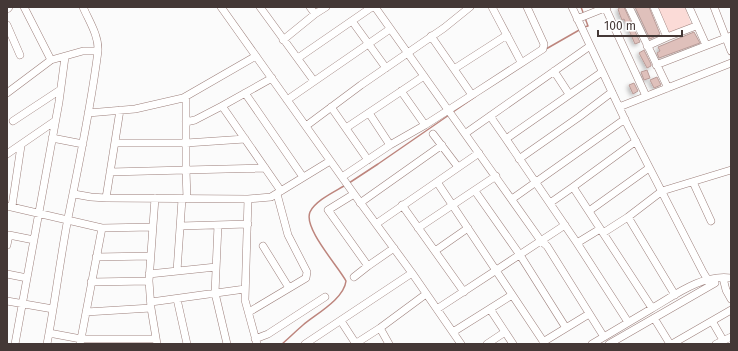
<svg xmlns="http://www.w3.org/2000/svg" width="738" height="351" font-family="'Fira Sans',sans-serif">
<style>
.green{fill:#fbdbd7}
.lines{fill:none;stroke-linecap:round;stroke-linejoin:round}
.stream{stroke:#bd857d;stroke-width:1.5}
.building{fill:#dfc0bb;stroke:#b99b97;filter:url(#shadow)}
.minor-casing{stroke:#9d807c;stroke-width:8}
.major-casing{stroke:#9d807c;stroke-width:10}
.minor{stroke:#fff;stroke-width:7}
.major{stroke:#fff;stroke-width:9}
</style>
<defs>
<filter id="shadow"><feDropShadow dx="-2" dy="2" stdDeviation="2" flood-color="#0004"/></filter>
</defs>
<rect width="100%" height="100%" fill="#fbfbfb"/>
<path class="green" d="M655,7H685L692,26L667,35Z"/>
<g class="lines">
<path class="stream" d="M581,7L584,15
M584,27L588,26L585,18
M546,49L581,29
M453,112L475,97
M349,183L378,164L449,115
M282,344C289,338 296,331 303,325C316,314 344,299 346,281C338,266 303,228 310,212C315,201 334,192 344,186"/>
</g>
<path class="building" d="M621,7H624L640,42L635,44L624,19L622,20L620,15L618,9Z
M635,7H649L660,34L650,39Z
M694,32L700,43L659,58L657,53L660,51L658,47Z
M644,50L651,64V66L647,68L639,53Z
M647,70L650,78L644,80L641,72Z
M657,77L661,85L654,88L650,80Z
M634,83L638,91L633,94L629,85Z"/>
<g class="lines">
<defs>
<path id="minor" d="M24,7L51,60
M221,7L354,194L412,273L461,344
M260,7L314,81
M310,7L315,14L326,7
M375,7L541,241L547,246L604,337
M492,7L521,62
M572,7L627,124L703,272L711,285
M605,7L646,96
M629,7L668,88
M654,7L667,37L696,26
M689,7L706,45
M714,7L731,51
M577,19L607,7
M352,21L386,68
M7,25L20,55
M431,36L472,95L543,49L544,44L527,7
M283,40L315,14
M647,46L667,37
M298,58L372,7
M656,65L731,36
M454,69L507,35
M554,71L569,94
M602,72L506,139L577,243L628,322
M272,78L222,106L281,191
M401,91L425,125
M7,93L51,60L83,51H98
M245,93L303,177
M287,100L390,29
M331,107L368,160
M619,107L731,63
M88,113L135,109L183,98L256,56
M369,113L390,145
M490,116L506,139
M13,121L60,90
M186,122L195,120L222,106
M306,126L361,85L444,28L470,7
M346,128L424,76
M466,133L590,46
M433,134L458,167
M52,138L83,144
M115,143H186V97
M7,154L55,121
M519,159L579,117L612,92
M110,172L186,170V143L245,139
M342,177L390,145L425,125L472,95
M437,182L545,344
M693,182L711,221
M573,187L636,141
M475,191L520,255L566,328
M74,194L91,197L106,198L248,199L271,197L330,161
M354,194L328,210L368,266L394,248
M106,198L120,110
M155,198L149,281L151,308L157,344
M187,199L186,170L265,168
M248,199L245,300L257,344
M512,199L625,119
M360,203L442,145
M550,203L573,187L652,308
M402,205L464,292
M7,206L102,228
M12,206L21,146
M589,211L649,168
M376,224L479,153
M218,225L215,293L227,344
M180,226L248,224
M152,227L102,228L81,339H156
M418,228L496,176
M603,233L628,217
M7,235H9L7,245
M9,235L34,240
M577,243L600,229
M263,246L289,288
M435,251L468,228
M96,257L150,256
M177,271L182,199
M7,274L27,278
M149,274L216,267
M354,277L368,266
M723,278L726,290L731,299
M91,282L149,281
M675,295L628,217L662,191L731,170
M177,299L187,344
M7,301L53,309
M151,302L245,289
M437,309L565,225
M490,309L513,344
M86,312L151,308
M249,312L306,278L307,272L288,235L277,194
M654,318L670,344
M341,321L356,344
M712,321L723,340
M380,328L389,344
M453,332L512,295
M49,333L81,339L80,344
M255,339L268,334L325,297
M543,342L589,314
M15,344L59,102L65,57
M47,344C55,302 60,260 68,218C79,163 91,107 98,51C99,36 89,21 83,7
M305,344L412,273
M355,344L380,328L426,294
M487,344L505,332
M592,344C612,332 631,321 651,309C675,295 702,274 731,278
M609,344L715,283
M672,344L731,310
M716,344L731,337"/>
<path id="major" d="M7,8L8,7"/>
</defs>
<use href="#minor" class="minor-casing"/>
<use href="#major" class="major-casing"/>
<use href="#minor" class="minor"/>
<use href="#major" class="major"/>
</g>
<rect width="738" height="351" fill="none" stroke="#443836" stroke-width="16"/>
<path d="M598 30v6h84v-6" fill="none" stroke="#443836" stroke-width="2"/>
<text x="604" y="30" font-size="12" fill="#443836" stroke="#ffffff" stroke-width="3" paint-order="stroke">100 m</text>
</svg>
